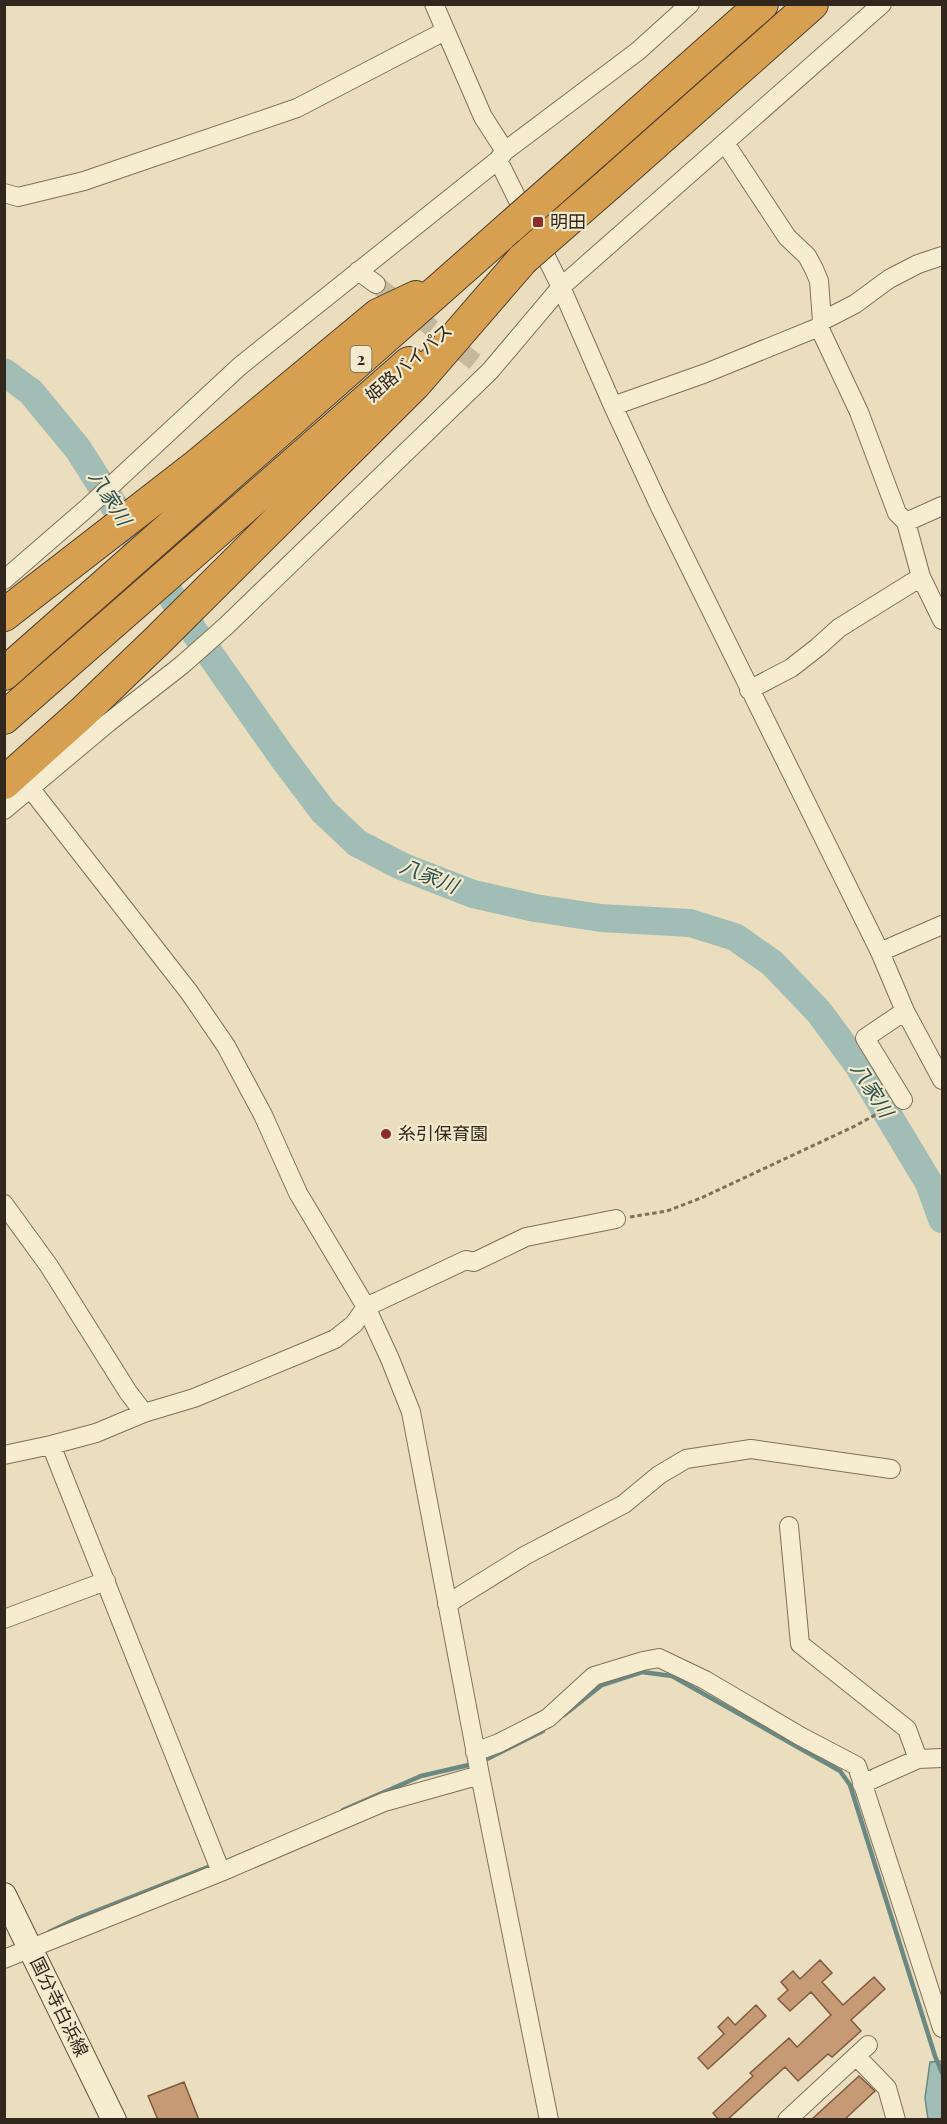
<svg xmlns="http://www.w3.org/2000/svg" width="947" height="2124" font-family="'Playfair Display','Noto Sans JP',serif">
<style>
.water{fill:#a1bdb5;stroke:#6a8982;stroke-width:1.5}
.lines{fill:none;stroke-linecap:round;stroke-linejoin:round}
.stream{stroke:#6a8982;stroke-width:4.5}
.river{stroke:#a1bdb5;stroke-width:28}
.building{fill:#c79a76;stroke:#805a3f;stroke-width:1.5}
.minor-tunnel{stroke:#c6b99e;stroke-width:18;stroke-dasharray:18 9;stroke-linecap:butt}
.minor-casing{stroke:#826f58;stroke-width:20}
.secondary-casing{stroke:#63503b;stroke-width:26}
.motorway-casing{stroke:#4f3e2c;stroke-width:34}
.path{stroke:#826f58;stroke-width:3;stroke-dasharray:4.5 3;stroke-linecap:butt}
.minor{stroke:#f6ecd0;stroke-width:18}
.secondary{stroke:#f6ecd0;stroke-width:24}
.motorway{stroke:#d7a051;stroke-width:32}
.motorway-bridge-casing{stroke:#4f3e2c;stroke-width:34;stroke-linecap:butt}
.motorway-bridge{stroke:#d7a051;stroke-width:32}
.poi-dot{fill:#8d2d2b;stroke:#f3e9cd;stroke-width:2}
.labels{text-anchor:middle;stroke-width:4.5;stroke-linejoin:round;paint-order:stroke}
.shield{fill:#f3e9cd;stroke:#6c6151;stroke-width:1.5}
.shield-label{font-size:16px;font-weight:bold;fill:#32271c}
.poi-label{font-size:18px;fill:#32271c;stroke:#f3e9cd;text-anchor:start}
.street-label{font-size:18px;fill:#32271c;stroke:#f3e9cd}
.water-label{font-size:20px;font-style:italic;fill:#2c5150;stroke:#f3e9cd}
</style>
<rect width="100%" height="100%" fill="#ebdebe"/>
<path class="water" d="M942,2061V2119H928L925,2098L930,2062Z"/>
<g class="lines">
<path class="stream" d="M564,1715L602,1685L642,1672L672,1676L840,1771L850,1785L935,2056L942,2073
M481,1762L543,1731
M343,1810L421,1776L473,1764
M49,1932L78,1918L213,1865"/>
<path class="river" d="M4,372L31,392L78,449L193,630L283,758L323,811L357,843L401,866L473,894L535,908L601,918L690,923L735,937L772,963L819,1012L858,1065L929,1183L942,1219"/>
</g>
<path class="building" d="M820,1960L832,1973L822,1982L843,2005L874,1977L885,1989L851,2020L861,2031L832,2057L828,2054L798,2081L785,2067L727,2120H719L713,2113L753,2076L750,2073L789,2038L797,2047L831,2015L811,1992L790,2011L778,1999L788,1990L781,1982L793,1971L800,1979Z
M756,2005L766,2016L708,2069L698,2058L724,2034L718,2027L728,2017L735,2025Z
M859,2076L875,2091L844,2120H811Z
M184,2082L199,2120H158L148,2096Z"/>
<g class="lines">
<path class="minor-tunnel" d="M376,284L475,362"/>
<defs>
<path id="minor" d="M434,4L483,117L505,151
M725,143L787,237L807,256L814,269L819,281L822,321L819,327L859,412L897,513L906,522L921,577L942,620
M498,160L561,287L613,406L660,507L880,952L905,1011L942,1080
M4,193L18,197L84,181L297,108L445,31
M358,271L376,284
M822,321L855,304L889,279L918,264L942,256
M613,406L706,373L819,327
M906,522L942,506
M4,580L87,508L240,366L498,160L505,151L638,51L690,4
M749,690L791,668L818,647L839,628L921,577
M30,788L189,992L226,1046L263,1115L298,1193L366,1307L390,1359L411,1412L480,1775L549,2120
M4,810L109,722L182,665L226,626L490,371L561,287L882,4
M880,952L942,925
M903,1100L865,1038L905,1011
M4,1204L49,1266L128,1392L144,1413
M51,1445L221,1872
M4,1455L51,1445L96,1433L144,1413L194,1398L307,1351L335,1339L354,1324L366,1307L466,1260L474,1262L526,1237L616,1219
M789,1526L800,1644L907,1729L918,1759
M447,1604L526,1555L624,1504L659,1475L686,1459L751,1449L891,1469
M4,1619L106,1581
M475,1752L499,1743L548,1718L594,1676L643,1661L659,1658L705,1680L800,1736L857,1766L942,2028
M862,1784L918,1759L942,1758
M4,1959L221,1872L384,1802L480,1775
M856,2056L887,2088L896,2120
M787,2120L868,2045"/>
<path id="secondary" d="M4,1895L114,2120"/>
<path id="motorway" d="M595,152L762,4
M609,184L812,4
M4,615L195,467L378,315L416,297
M4,674L510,227
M4,718L409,363
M4,783L82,713L158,640L415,384L523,259"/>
</defs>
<use href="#minor" class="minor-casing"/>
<use href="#secondary" class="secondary-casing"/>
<use href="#motorway" class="motorway-casing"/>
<path class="path" d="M630,1217L667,1211L701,1198L855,1126L888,1108"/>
<use href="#minor" class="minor"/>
<use href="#secondary" class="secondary"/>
<use href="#motorway" class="motorway"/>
<defs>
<path id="motorway-bridge" d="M510,227L595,152
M523,259L609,184"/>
</defs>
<use href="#motorway-bridge" class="motorway-bridge-casing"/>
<use href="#motorway-bridge" class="motorway-bridge"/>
</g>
<g class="poi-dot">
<rect x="532" y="216" width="12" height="12" rx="3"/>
<circle cx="386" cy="1134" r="6"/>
</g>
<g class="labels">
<rect class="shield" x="350.5" y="346" width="21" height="26" rx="4.5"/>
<g class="shield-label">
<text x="361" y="365">2</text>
</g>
<g class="poi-label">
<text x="550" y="228">明田</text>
<text x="398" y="1140">糸引保育園</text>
</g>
<g class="street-label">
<text transform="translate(409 363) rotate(-41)" y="6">姫路バイパス</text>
<text transform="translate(59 2007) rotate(64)" y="6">国分寺白浜線</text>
</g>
<g class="water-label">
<text transform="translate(110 498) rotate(58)" y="7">八家川</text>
<text transform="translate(429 876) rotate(22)" y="7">八家川</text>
<text transform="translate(872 1090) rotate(58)" y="7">八家川</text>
</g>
</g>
<rect width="947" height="2124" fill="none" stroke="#32271c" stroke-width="12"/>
</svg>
